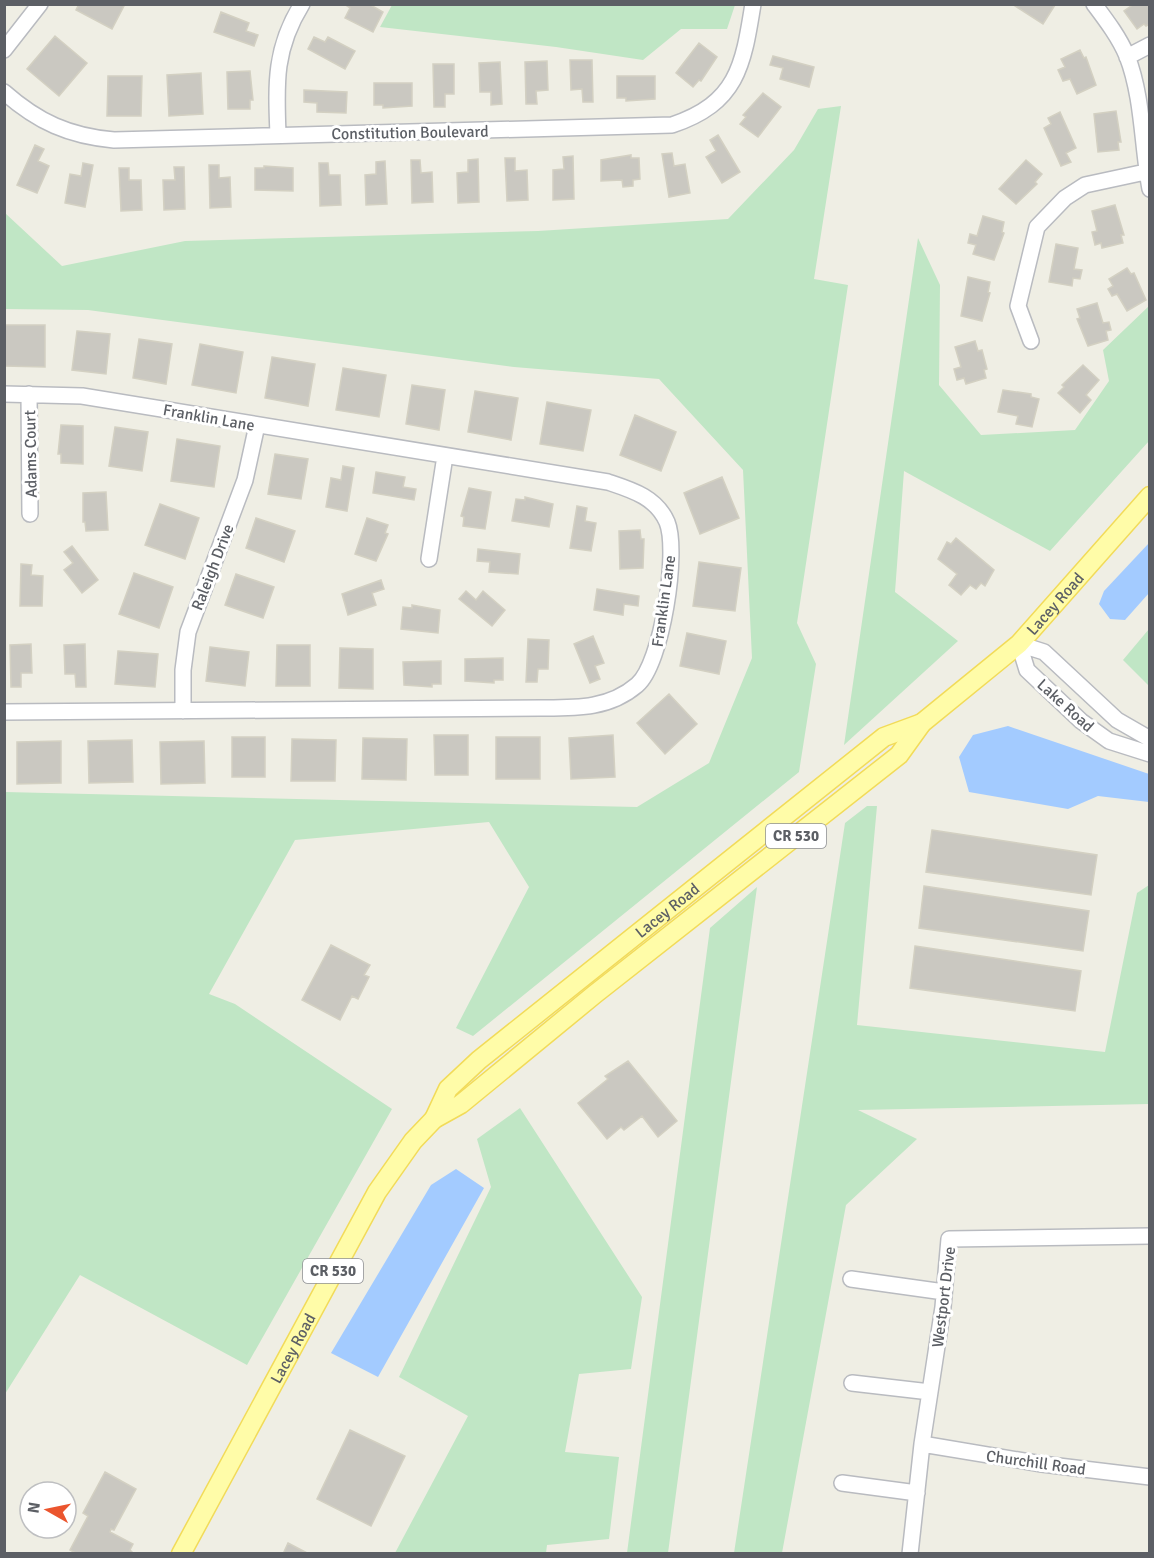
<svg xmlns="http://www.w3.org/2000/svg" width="1154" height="1558" font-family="Signika,sans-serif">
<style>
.green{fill:#c0e6c5}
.water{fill:#a3cbff}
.building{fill:#cac8c1;stroke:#d3d0c2;stroke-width:1.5}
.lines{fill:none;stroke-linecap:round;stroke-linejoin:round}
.minor-casing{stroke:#b9bbc0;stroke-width:18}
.major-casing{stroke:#f2db59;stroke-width:21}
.minor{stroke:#fff;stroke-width:15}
.major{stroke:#fffca8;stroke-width:18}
.labels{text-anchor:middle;stroke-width:6;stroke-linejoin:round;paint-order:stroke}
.shield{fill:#fff;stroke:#8d8f93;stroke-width:1.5}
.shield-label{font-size:15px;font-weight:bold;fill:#5c5f65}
.street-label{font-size:16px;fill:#5c5f65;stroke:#fff}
</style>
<rect width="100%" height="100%" fill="#efeee4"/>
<path class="green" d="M392,5V4L735,5L727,29H681L643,60L556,47L380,27Z
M841,106L814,279L848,285L797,623L816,664L799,772L473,1036L456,1028L529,887L489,822L295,840L209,994L235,1004L392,1109L247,1365L80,1275L5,1394V792L637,807L709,763L752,658L743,470L659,379L514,367L88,310L5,309V213L62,266L185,241L538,231L728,219L794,150L818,109Z
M918,238L940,285L939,385L981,435L1075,430L1109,381L1103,350L1149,306V441L1050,551L904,471L895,592L958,641L844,745Z
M1149,629V686L1123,660Z
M867,806H877L857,1025L1105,1052L1137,893L1149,885V1104L858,1110L917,1139L846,1205L782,1553H734L845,823Z
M757,887L668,1553H627L710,928Z
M520,1108L642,1297L631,1369L579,1374L565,1452L619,1457L609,1539L547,1545L546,1553H395L468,1416L399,1377L491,1187L477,1139Z"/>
<path class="water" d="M1149,543V593L1125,620L1110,619L1099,604L1104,591Z
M1008,726L1149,774V802L1098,796L1068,809L969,792L959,757L973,735Z
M456,1169L484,1188L378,1377L331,1353L431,1185Z"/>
<path class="building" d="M79,4H125L112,29L76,10Z
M344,4H369L383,12L373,32L345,18L350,8Z
M1012,4H1055V5L1043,24Z
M1134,4H1150V24L1146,26L1144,24L1137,29L1124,11Z
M221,12L249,23L246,31L258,35L254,46L214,32Z
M55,36L87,63L59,96L27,69Z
M314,37L325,42L328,37L355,51L345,69L308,49Z
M699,43L717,57L701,81L699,80L693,87L676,73Z
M1080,50L1084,58L1086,57L1096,85L1077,94L1070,79L1063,81L1058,70L1065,67L1061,59Z
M773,56L814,67L809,87L780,79L783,68L770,65Z
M570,60H592L593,102H583L582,89L571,90Z
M547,61L548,90L536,91L537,104H526L525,62Z
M500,62L502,104L491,105V92H480L479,63Z
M433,64H454V94H445V107H434Z
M250,71L253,100H250V109H228L227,72Z
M201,73L203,114L169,116L167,75Z
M108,76H142L141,116H107Z
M617,76H655V99L626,101V98H617Z
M374,83H412V106L383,108V105H374Z
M304,90L347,92L346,113L317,112V103L304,102Z
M763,93L781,107L758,137L740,124L746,117L743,115Z
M1116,111L1121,142H1118L1119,150L1098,152L1094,114Z
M1060,112L1076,148L1066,153L1071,162L1061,166L1044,128L1051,124L1048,118Z
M718,135L740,172L722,183L706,157L716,151L710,140Z
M35,145L44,149L38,161L49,166L37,193L17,185Z
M672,153L674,166L685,164L690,193L669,197L662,154Z
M631,155V158H639L640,179L633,180V186L623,187L622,180L601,181V160Z
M573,156L574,199L553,200V170L564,169L563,157Z
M505,158H515V171L527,170L528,200L507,201Z
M478,159L479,202L458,203L457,173L468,172V160Z
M411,160H420L421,173L432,172L433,202L412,203Z
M1026,160L1042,174L1035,182L1037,184L1016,204L999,189Z
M385,161L387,204L366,205L365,175L376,174V162Z
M83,163L93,165L85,207L65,203L70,174L81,176Z
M319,163H328L329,175H340L341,205L320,206Z
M209,165H219V178L230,177L231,207L210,208Z
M264,166L293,168V191L255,190V168H264Z
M174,167H184L185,209L164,210L163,180H175Z
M119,168H129V180H141L142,210L121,211Z
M1115,205L1124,235H1121L1123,243L1102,248L1101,243L1095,245L1092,232L1097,231L1092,211Z
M983,216L1004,222L1002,232L1004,233L994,260L973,254L976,245L968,243L970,234L977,236Z
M1056,244L1078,248L1074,269L1082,270L1080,279L1073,278L1072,286L1049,282Z
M1127,268L1131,274L1134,273L1146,300L1127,311L1117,294L1112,296L1108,289L1113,286L1109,279Z
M968,277L990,282L988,292L990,293L982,321L961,316Z
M1097,303L1103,323L1109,322L1111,330L1106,331L1108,340L1088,346L1077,319L1080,318L1077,309Z
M4,325H45V367L4,366Z
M77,331L110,334L106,374L72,370Z
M139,339L172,344L166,384L133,378Z
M975,341L978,351L982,350L987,369L984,370L986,378L966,384L964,378L957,380L954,369L961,367L955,347Z
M200,344L243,352L236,393L192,385Z
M272,357L315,364L308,406L265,398Z
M1083,365L1099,380L1086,395L1091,400L1080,413L1058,393L1064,387L1062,385Z
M343,368L386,375L379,417L336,410Z
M412,385L445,390L439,430L406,424Z
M1003,390L1031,394V397L1039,399L1032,427L1016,424L1018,416L998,412Z
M475,391L518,398L511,440L468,432Z
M547,402L591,410L583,451L540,444Z
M635,415L676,432L661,471L620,455Z
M61,425L83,426V464L61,463V454H58Z
M115,427L148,432L142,471L109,466Z
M177,439L220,446L214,487L171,481Z
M275,454L308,459L301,499L268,494Z
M343,466L354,468L347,511L326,507L331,478L341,480Z
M376,472L405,477L403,487L416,489L414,500L373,493Z
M722,477L739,518L700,534L684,493Z
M469,488L491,492L485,529L463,526L464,517L461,516Z
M106,492L108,530L86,531L85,522H83V493Z
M525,497L553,504L549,527L512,521L516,499L525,500Z
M160,504L199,518L185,559L145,545Z
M577,506L587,508L585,521L596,523L591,551L570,548Z
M256,518L295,531L284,562L246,548Z
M367,518L388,525L385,533L388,534L376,561L355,554Z
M640,530L641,539H644L643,568L620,569L619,531Z
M956,538L994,570L985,586L981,583L976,589L970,585L961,595L949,585L957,574L938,559L947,542L951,544Z
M72,546L98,580L82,593L64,570L73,563L64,552Z
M478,549L520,554L518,574L489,572L490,562L477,561Z
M699,562L741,568L735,611L693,606Z
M21,564L32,565L31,575L43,576L42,606H20Z
M134,573L173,587L159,628L119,614Z
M236,574L274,587L263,618L225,605Z
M381,580L384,589L372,593L376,605L348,615L342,594Z
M597,589L639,596L638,606L624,604L623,615L594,610Z
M466,591L476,600L483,591L505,610L492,626L459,599Z
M412,605L440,610L438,633L401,629L403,607L412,608Z
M687,633L726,641L719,674L680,666Z
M593,636L604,663L595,666L600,679L590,683L574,644Z
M528,639L549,640L548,669H538L537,682H526Z
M31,644L32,673H21V687H11L10,645Z
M85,644L86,687H76L75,674H65L64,645Z
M277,645H310V686H276Z
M210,647L249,652L245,686L206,681Z
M340,648L373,649V689L339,688Z
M118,651L158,654L155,687L115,684Z
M503,658V680H494V683L465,681V659Z
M441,661V684H432V687L404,685L403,662Z
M669,694L697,724L665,754L637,723Z
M434,735H468V775H435Z
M613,735L615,777L571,779L569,738Z
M232,737H265V777H232Z
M496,737H540V779H496Z
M363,738L407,739L406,780L362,779Z
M292,739L336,740L335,781H291Z
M132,740L133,782L89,783L88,741Z
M61,741V783L17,784V742Z
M204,741L205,783L161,784L160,742Z
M932,830L1097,855L1091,895L926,872Z
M924,886L1089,911L1083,951L919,928Z
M331,945L370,965L364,975L369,977L358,999L352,996L340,1020L302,1000Z
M915,946L1081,971L1075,1011L910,988Z
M628,1061L677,1121L658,1137L642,1116L624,1130L621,1127L607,1139L578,1103L608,1079L605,1076Z
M350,1430L405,1456L371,1526L317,1499Z
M105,1472L136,1489L114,1530L111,1529L110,1532L133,1544L130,1550L134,1554H77L70,1550L88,1516L83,1513Z
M288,1543L309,1554H283Z"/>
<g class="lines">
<defs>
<path id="minor" d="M1094,4C1106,20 1119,37 1127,56C1143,97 1142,146 1150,189
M4,50L40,4
M1127,57L1150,45
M4,92C38,122 69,136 114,140L672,125C737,103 743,67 753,4
M278,135C276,84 274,49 302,4
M1031,341L1018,306L1037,227L1065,198L1085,185L1150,171
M4,394L82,396L608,482C632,490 656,497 667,522C679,551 662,664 637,685C609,709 576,708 541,708L4,712
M29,394L30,514
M429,559L445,456
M1019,644L1027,670L1081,721L1109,741L1150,754
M1019,644L1044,652L1117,720L1150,739
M183,711V670L188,632L245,480L257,425
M851,1279L944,1292
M852,1383L930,1392
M922,1444L1042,1464L1150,1477
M842,1483L917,1493
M910,1554L922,1444L943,1307L949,1239L1150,1236"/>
<g id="major">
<path id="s1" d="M434,1119L448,1089L479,1060L884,737L922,723"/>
<path id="s2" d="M181,1554L377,1192L413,1141L434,1119L461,1104L595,994L899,755L922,723L1019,644L1150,496"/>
</g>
</defs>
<use href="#minor" class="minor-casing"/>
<use href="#major" class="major-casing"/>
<use href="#minor" class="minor"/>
<use href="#major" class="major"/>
</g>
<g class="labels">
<g class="shield">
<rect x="766" y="824" width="60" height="24" rx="4.5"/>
<rect x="303" y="1259" width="60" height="24" rx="4.5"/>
</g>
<g class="shield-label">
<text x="796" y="841">CR 530</text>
<text x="333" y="1276">CR 530</text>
</g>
<g class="street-label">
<text transform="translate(410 132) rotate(-1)" y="6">Constitution Boulevard</text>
<text transform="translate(209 417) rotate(10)" y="6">Franklin Lane</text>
<text transform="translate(30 454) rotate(-91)" y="6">Adams Court</text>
<text transform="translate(212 567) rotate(-69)" y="6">Raleigh Drive</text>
<text transform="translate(663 601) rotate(-82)" y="6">Franklin Lane</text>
<text dy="6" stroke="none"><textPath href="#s2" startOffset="1314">Lacey Road</textPath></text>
<text transform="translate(1066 705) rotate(42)" y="6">Lake Road</text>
<text dy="6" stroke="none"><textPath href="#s1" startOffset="316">Lacey Road</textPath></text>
<text transform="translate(943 1297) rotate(-83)" y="6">Westport Drive</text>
<text dy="6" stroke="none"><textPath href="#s2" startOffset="234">Lacey Road</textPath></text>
<text transform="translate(1036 1462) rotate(8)" y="6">Churchill Road</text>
</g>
</g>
<rect width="1154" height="1558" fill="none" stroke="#5c5f65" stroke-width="12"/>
<g transform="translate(48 1510) rotate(279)"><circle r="28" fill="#ffffff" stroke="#bebfc1" stroke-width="1.5"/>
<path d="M0-4.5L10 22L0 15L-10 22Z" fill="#eb552e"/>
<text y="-9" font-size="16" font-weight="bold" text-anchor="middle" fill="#5c5f65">N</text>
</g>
</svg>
